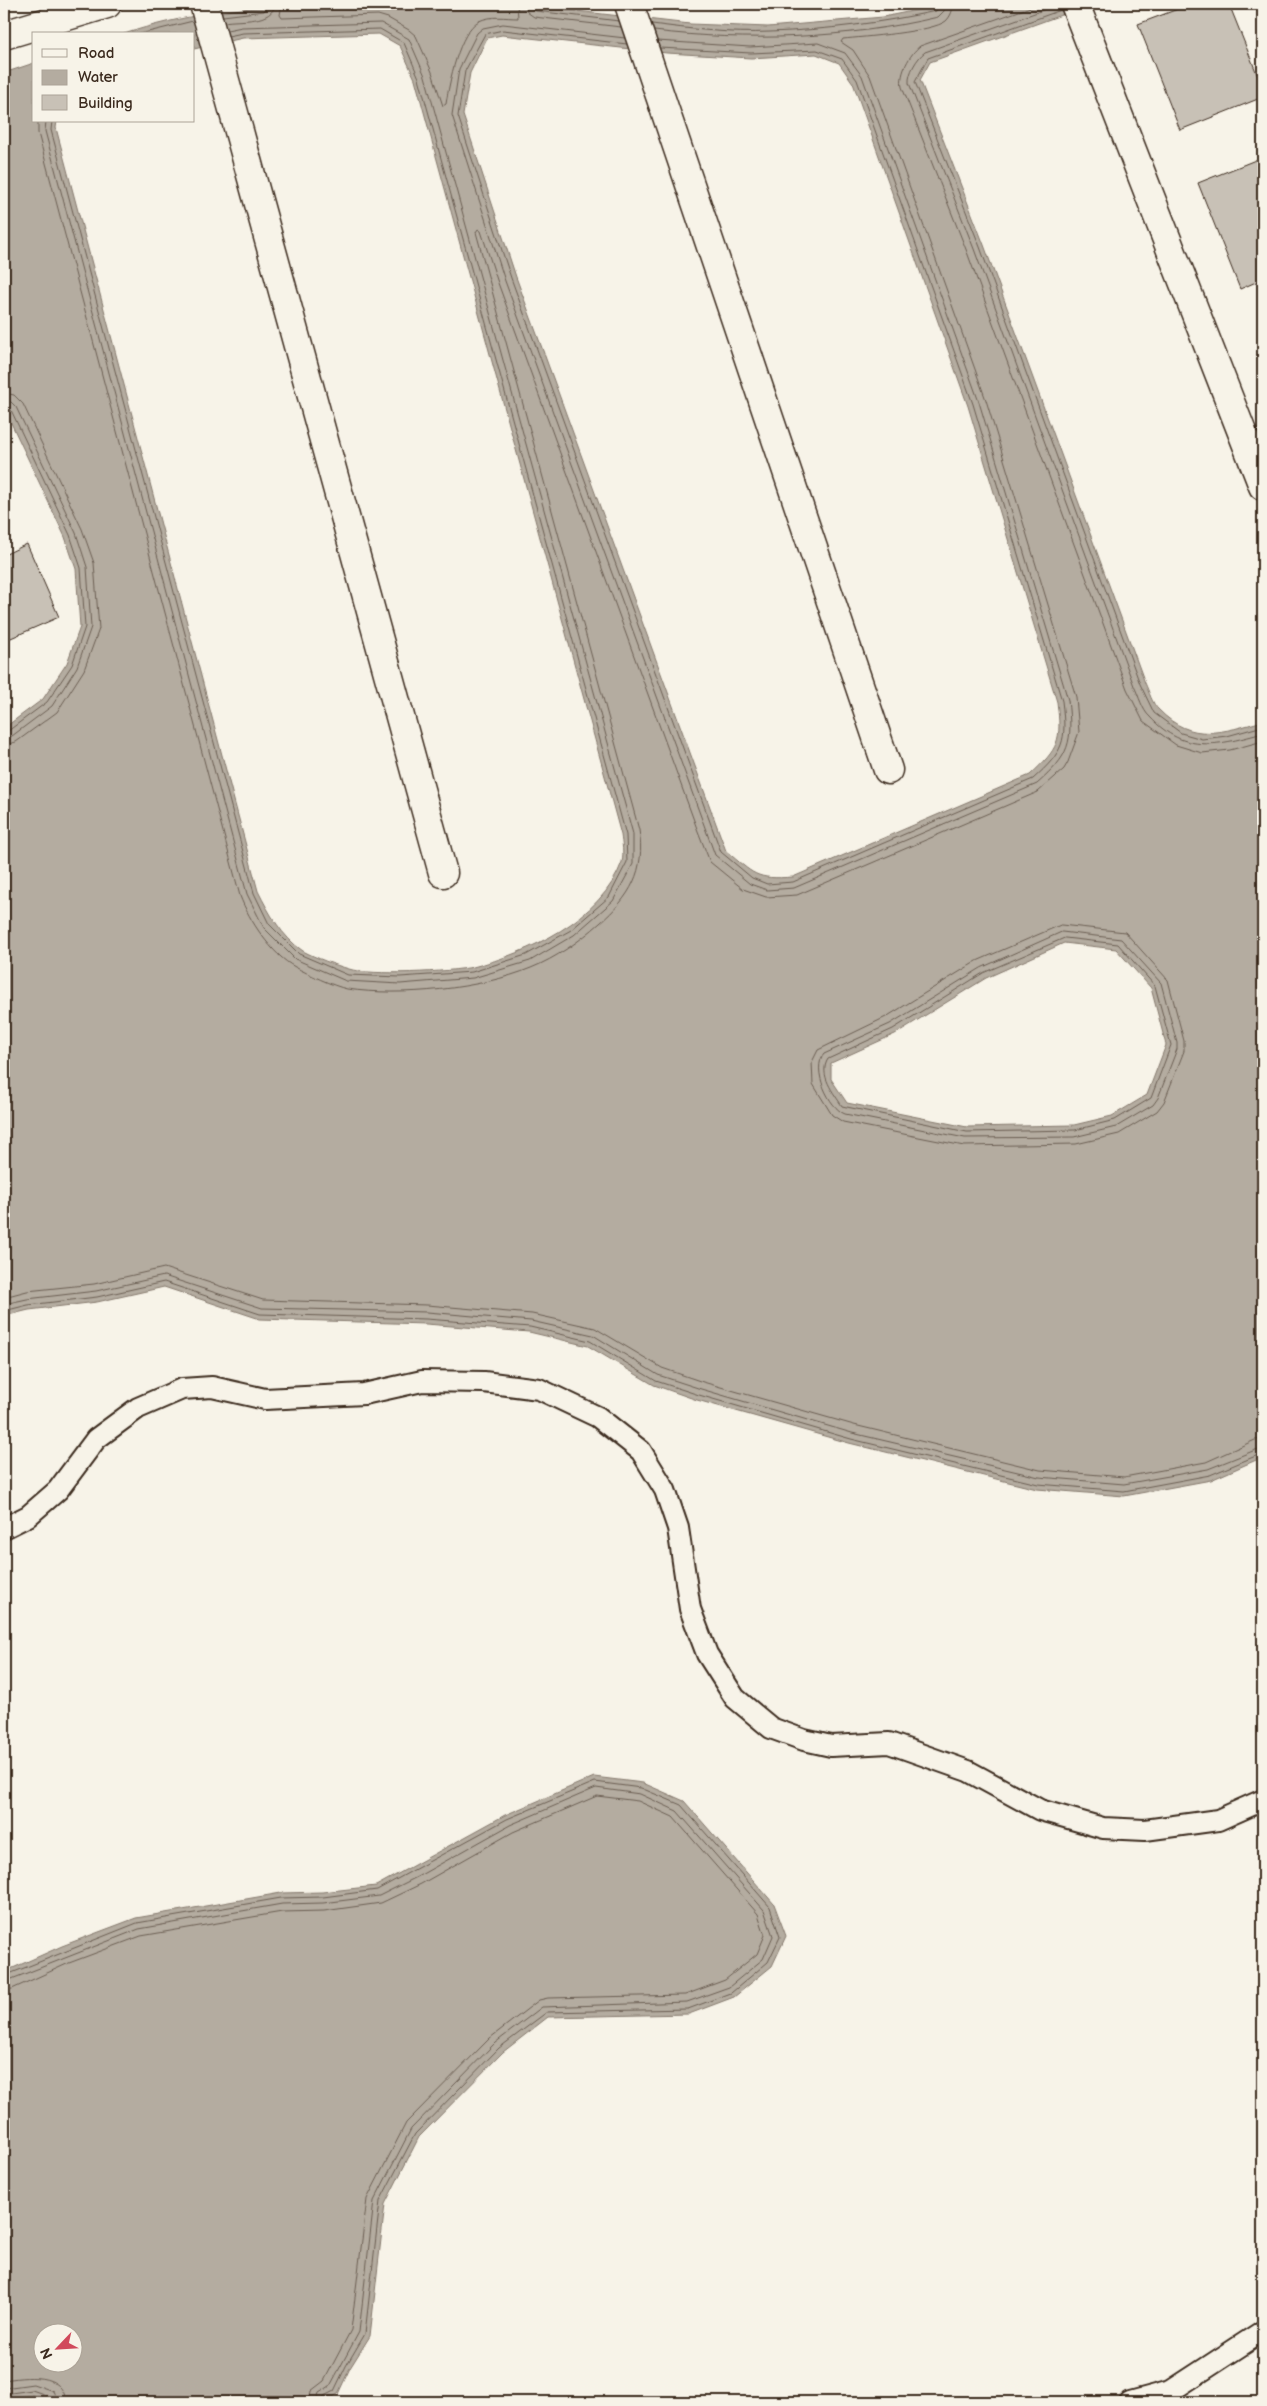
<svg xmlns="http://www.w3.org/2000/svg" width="1267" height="2406" font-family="'Balsamiq Sans',sans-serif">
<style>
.water{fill:#b4aca0;stroke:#84786c;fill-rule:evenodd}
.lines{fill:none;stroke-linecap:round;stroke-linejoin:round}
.shore{stroke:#6b5e52;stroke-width:1}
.building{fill:#c8c1b6;stroke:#3b2a1e}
.lane-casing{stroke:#3b2a1e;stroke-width:24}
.street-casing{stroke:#3b2a1e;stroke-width:31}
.lane{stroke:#f7f3e8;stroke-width:20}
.street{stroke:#f7f3e8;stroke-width:28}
</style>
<rect width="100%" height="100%" fill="#f7f3e8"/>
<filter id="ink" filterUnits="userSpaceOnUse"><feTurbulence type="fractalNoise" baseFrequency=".02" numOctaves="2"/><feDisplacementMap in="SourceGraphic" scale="10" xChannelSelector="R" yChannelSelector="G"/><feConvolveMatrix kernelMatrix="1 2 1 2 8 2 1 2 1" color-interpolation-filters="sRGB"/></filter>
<g filter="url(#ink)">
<path class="water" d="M298,4H515L690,24L768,27L883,17L946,4H1092L930,62L920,80L984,245L1145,683C1149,691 1152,704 1159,710C1192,744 1223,732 1263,721V1457L1211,1480L1124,1496L1037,1489L849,1443L697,1400L654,1385L588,1346L529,1332L426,1324L260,1319L164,1287L97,1302L29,1310L4,1316V728L43,699L67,663L80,627L76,569L65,537L4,408V67L10,71L34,63V121H57L56,128L258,891C269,913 282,937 303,951C316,958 335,965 349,969C370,976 451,972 473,967C528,953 602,919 622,862C624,854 622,843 621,835L415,79L400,46L379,34L243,38L194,49V34H124C181,15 239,8 298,4ZM502,35L667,53L751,58L816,54L839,63L853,83L968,406L1057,702C1062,741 1059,748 1030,775L793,877C755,880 754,874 726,851L516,277L463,115L470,73L487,38ZM1064,943L1116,949L1151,988L1166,1045L1147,1095L1112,1116L1074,1125L967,1127L847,1103L831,1079V1063L895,1034L986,978Z
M594,1777L643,1783L684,1801L774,1904L786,1936L772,1966L734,1997L689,2014L548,2017L503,2052L419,2137L385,2204L370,2336L350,2368L338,2394L324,2402H53L32,2395L4,2399V1972L62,1946L136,1918L281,1893L322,1892L376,1886L505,1815ZM42,2334H72V2364H42Z"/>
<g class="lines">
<path class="shore" d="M282,4L280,15L282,18L378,15L388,18L409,30L416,36L432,72L443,106L446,104C449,84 459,31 479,21C492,15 505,18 518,18L517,4
M525,4L527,12L534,17L621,27
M531,4L532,9L536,11L619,21
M1039,4L920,46C910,54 899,73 902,87L967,252L1127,689L1143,721L1176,745L1202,753L1230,750L1263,741
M1060,4L925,52C917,58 908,73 909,83L974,249L1134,686C1139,696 1142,710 1150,717C1185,755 1219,745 1263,733
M1061,10L928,58L915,82L980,247L1140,684L1154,713L1181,733L1202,739L1227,736L1263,726
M223,16L264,11L267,8L268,4
M224,22C239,19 273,24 275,4
M652,24C690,29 731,34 770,32C825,30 881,23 936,11L940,4
M654,31C748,42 845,39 938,17L944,11L946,4
M140,34L193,21
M625,38L503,24L483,28L477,33L459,69L452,115L505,281L715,855L750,884L767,890L794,888L1037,784C1070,755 1073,743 1068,700L979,402L862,76L845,53L818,43L750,47L657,41
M627,44L503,30L485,34L465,71L458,116L511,278L721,852L752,878L767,884L793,882L1033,779C1064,751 1067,742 1062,701L973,404L857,80L842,59L817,50L751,53L660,48
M38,121V133L240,896C249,920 272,955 295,967C308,974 333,986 347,989C402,997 480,989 531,968C556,958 580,941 600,923C630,897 646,871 639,830L476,232L478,229L481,231L498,283L696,826L710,862L743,889L766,897L797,895L1038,792L1064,769L1068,762L1079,732L1076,697L986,400L870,76L853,50L841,42L843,39C863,37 932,32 946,21C951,16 953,10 953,4
M46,121L45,131L247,894L264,928L295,959L346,981L400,984L473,978L530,961L574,935L613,901L633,864V834L425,76L409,39L381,23L242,27L227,30
M52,121L51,130L254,893L269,924L299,954L348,975L400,977L472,972L526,955L571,930L609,897L627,862L626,835L419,78L404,43L380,29L243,33L228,36
M4,393L14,395L23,404L82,529L94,563L99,629L84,670L57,712L16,742L4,745
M4,401L11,402L16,407L76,533L87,567L91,627L77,667L52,706L12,736L4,738
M4,407L11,410L70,535L81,568L85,627L72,665L47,702L8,731L4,732
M1061,925L1125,932L1168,980L1184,1041V1051L1164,1102L1157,1111L1119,1134L1076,1144L964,1146L843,1122L832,1115L813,1084L812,1062L818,1050L886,1017L977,961Z
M1062,932L1121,939L1161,983L1177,1043V1049L1158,1098L1153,1105L1116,1127L1074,1137L965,1138L845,1114C829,1108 811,1069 824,1054L890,1024L981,968Z
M1065,938L1118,944L1155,986L1171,1045L1151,1098L1115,1120L1075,1130L967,1132L842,1106C834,1093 818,1075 828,1059L893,1029L983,973Z
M4,1297L27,1291L94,1284L164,1268L263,1300L427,1305L532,1314L595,1328L662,1368L703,1382L854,1425L1040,1470L1124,1477L1206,1462L1255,1440L1263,1439
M4,1304L27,1299L96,1291L164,1276L262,1308L427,1312L531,1321L593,1335L658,1375L701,1389L852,1433L1039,1477L1124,1484L1208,1469L1263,1447
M4,1311L28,1305L97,1297L164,1282L260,1314L426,1319L530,1327L590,1341L656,1381L699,1395L851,1439L1038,1484L1124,1491L1210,1475L1263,1453
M4,1976L137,1923L281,1898L323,1897L377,1890L507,1819L595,1782L641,1788L681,1805L770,1907L780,1937L768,1962L731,1993L688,2009L547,2012L499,2048L415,2134L380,2201L365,2334L346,2366L334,2391L324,2396L322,2402
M4,1982L139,1929L282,1904L323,1903L379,1896L417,1877L510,1825L596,1788L640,1794L677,1811L764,1910L773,1936L763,1959L729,1987L687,2002L542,2007L495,2043L411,2129L374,2201L359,2332L330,2386L319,2393L316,2402
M4,1990L12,1989L69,1963L141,1936L282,1912L324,1911L381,1903L421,1884L513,1832L597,1796L638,1801L673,1817L758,1914L765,1935L757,1954L725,1980L685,1995L548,1998L539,2000L490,2038L406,2123L367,2199L351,2330L324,2381L311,2391L309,2402
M4,2380C24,2377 64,2371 66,2402
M4,2388L33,2384L53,2391L58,2402
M4,2394L32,2390L49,2396L52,2402"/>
</g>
<path class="building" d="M1191,4H1229L1263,89V97L1180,130L1138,24Z
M1263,157V279L1240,289L1198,183Z
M27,544L59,617L4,641V555Z"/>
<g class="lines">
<defs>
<path id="lane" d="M4,1528L28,1516L58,1490L96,1439L138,1408L182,1389L212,1387L265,1399L364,1394L422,1381L484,1382L539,1389L598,1417L641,1451L665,1490L678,1528L690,1609L707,1654L735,1698L771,1728L804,1740L831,1746L889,1743L968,1771L1040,1810L1103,1828L1145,1830L1218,1820L1263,1800
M1130,2402L1171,2391L1263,2331"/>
<path id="street" d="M204,4L443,873
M629,4L888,770
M1075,4L1263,486
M4,35L107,4"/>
</defs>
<use href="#lane" class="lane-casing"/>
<use href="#street" class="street-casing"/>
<use href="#lane" class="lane"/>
<use href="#street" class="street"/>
</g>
</g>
<rect width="1267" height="2406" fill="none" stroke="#f7f3e8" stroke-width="20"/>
<rect x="10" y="10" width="1247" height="2386" fill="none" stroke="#3b2a1e" stroke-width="2" filter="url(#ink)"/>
<rect x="32" y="32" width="162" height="90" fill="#f7f3e8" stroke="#aca397"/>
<rect x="42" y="49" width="25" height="8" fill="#f7f3e8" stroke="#aca397"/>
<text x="78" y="58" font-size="15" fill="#3b2a1e">Road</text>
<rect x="42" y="70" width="25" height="15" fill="#b4aca0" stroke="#aca397"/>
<text x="78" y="82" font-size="15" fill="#3b2a1e">Water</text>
<rect x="42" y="95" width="25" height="15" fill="#c8c1b6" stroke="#aca397"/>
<text x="78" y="108" font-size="15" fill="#3b2a1e">Building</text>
<g transform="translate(58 2348) rotate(245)"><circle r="24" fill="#f7f3e8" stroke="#aca397"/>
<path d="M0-4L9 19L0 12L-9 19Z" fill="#d1495b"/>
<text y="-8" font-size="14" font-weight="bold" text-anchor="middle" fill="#3b2a1e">N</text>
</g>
</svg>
